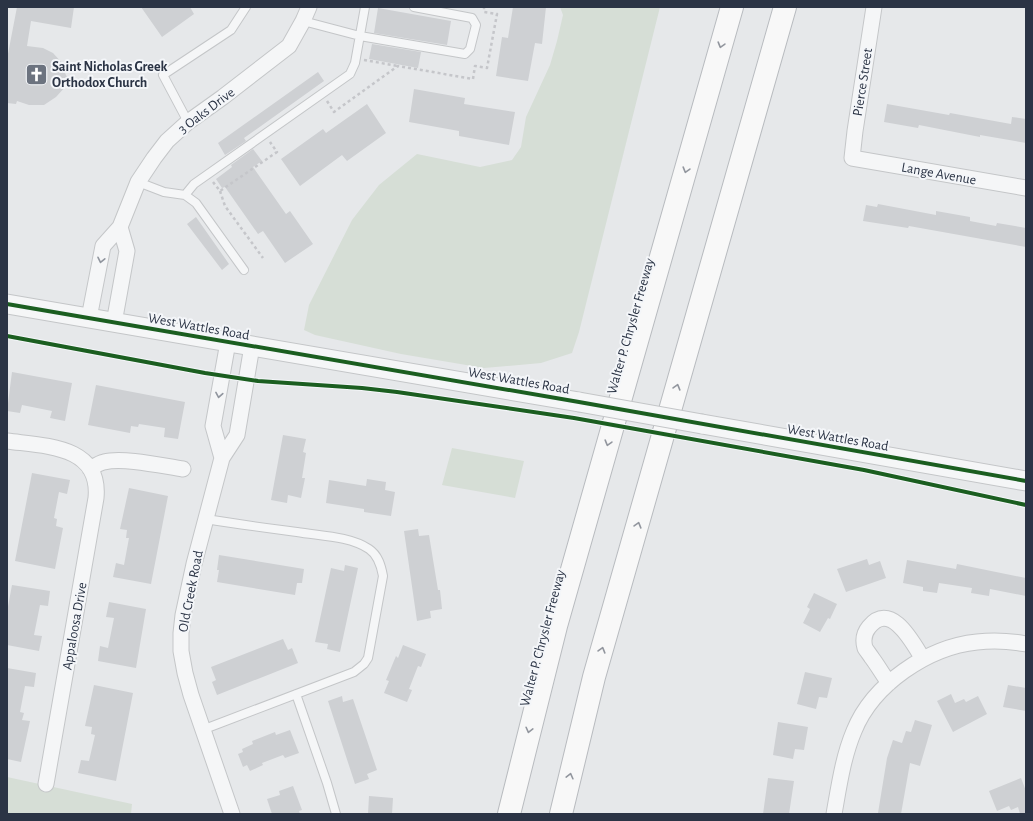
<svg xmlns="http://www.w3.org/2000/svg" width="1033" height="821" font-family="'Alegreya Sans',sans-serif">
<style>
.green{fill:#d6ded6}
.building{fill:#ced0d3}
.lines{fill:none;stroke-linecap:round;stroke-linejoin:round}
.service-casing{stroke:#c4c6c8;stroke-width:10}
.minor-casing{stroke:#c4c6c8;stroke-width:17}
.tertiary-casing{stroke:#c4c6c8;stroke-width:21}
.motorway-casing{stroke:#b8bbbf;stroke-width:24}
.path{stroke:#c5c6ca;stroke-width:2.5;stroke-dasharray:3 3;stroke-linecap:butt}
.service{stroke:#f5f6f7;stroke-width:8}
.minor{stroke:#f5f6f7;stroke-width:15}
.tertiary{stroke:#f5f6f7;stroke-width:19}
.motorway{stroke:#f8f8f8;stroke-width:22}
.tertiary-bridge-casing{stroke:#c4c6c8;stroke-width:21;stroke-linecap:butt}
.tertiary-bridge{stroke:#f5f6f7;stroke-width:19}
.cycleway-casing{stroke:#f4f6f9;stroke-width:6}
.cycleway{stroke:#1b5e20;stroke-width:4}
.oneway{stroke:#92969e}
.oneway2{stroke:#90959e}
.labels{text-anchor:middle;stroke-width:4;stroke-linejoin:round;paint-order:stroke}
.poi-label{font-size:14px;font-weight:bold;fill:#2b3445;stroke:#f4f6f9;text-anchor:start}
.street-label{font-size:14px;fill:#2b3445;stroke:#f4f6f9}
</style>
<rect width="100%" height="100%" fill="#e6e8ea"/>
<path class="green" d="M560,7H660L579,332L572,353L541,363L484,368L401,354L315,335L304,330L309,305L352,220L379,185L417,154L480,167L512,160L521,147L526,117L550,65L557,41L563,15Z
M452,448L524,461L515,498L442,485Z
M7,777L132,804L131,814H7Z"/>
<path class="building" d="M17,7H74L71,28L31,21L27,46L43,48L53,53L64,65L65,73L69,81L66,86L56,97L44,105H29L17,101L16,104L7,103V59Z
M141,7H190L194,14L162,37Z
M513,7H546L542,44L535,43L528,81L496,76L502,37L508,38Z
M378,8L451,21L447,45L374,33Z
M372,44L421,52L418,68L369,59Z
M318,72L324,81L244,138L246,141L225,155L218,143Z
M414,89L465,98L464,104L515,112L509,145L459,136V131L409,122Z
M367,104L386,133L347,161L342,155L300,186L281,159L323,129L326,133Z
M887,104L949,115L950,113L1011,124L1012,117L1026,119V143L980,135V137L919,125L918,128L884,122Z
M253,149L262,161L253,167L286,214L290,211L313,244L285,263L263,231L258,234L225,187L222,188L216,179L232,167L231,165Z
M878,204L936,215V211L970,217V221L996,226L997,223L1026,228V247L909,226L908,228L863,221L866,205L877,207Z
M196,217L229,264L222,270L187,224Z
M12,372L72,383L65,421L50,418L52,411L22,405L20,413L7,411Z
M96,385L185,402L178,439L164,437L165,428L139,424L138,427L131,426L130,433L88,425Z
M283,435L306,439L303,452L306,453L302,478H305L301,498L288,495L287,503L271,500Z
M32,473L70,480L67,494L59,492L54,518L57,519L56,526L63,528L55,569L15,561Z
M367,479L386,482L385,490L395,492L391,516L364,512V509L326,503L329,480L366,486Z
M129,488L168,496L151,584L113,577L116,563L124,565L129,538H126L127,530L120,529Z
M418,529L419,536L429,535L438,590H440L442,609L430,611L431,618L417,621L404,531Z
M219,555L304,569L302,583H297L295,595L217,582L219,570H217Z
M867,559L869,565L880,561L886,578L846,592L837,569Z
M907,560L956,569L957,564L1026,578V596L990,589L989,596L971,593L972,588L939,583L937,593L923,591V587L903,583Z
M345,565L358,568L340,652L327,649L328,644L315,642L331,568L344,571Z
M12,585L50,591L48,606L40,605L34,635L42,636L39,651L7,645V612Z
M814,593L837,604L830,619L828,618L820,632L803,623L810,609L807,607Z
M109,602L146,609L136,668L98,661L100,646L108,648L114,618L106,617Z
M283,639L288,650L292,648L298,663L217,695L212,682L216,680L211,667Z
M403,645L426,654L421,667L418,666L409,689L412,690L407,702L384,693L389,681L386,680L396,656L398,658Z
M7,668L36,673L34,687L25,686L20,712L24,713L22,720L30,721L21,762L7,759Z
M805,672L832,678L827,698L819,697L816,709L797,704Z
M94,685L133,693L116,781L78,773L81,760L89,761L95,735L91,734L92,727L85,726Z
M1008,685L1026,688V711L1003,707Z
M951,694L955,703L964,699L966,702L978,696L987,714L953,732L937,701Z
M342,696L343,702L353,699L377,770L367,774L369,779L355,784L328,701Z
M915,720L932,725L920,766L910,763L901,814L878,813L887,758L893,740L902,743L906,731L911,732Z
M778,722L808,727L804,750L795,749L793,759L773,755Z
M290,730L299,753L285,758L283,755L262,763L263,765L250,771L247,765L243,767L238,754L243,752L242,749L253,744L252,741L275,732L276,735Z
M768,778L794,781L789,814H763Z
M1021,778L1026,791V814H1020L1018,807L1011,810L1009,806L997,811L989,791Z
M293,786L302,810L299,811L300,814H272L267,799L280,795L279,791Z
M369,796L393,798L392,814H368Z"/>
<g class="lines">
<defs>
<path id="service" d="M303,21L360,36L465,54L470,49L476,25L472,18L414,7
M188,122L163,75L231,30L246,7
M138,182L164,192L185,195L194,184L350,74L355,63L365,7
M185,195L196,203L244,270
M296,694L327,783L336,814
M202,730L354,672L364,664L368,658L383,576C381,565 378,555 369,549C349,536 320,536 297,532C267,528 236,524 206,519"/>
<path id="minor" d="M874,7L855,131L852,158L1026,188
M89,318L103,246L120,227L138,182L154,158L167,141L188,122L223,97L289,46L303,21L309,7
M114,323L127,251L120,227
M7,441C44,446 101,445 96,498L46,784
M222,458L213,426L228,342
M90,469C95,466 99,463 104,462C123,457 163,466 183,469
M889,683C883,675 878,666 872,658C870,655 867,651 865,648C863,641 864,633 869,627C891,600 913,643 923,659
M232,814L191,695L185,673L181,651V633L183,615L194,564L222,458L237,435L252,346
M834,814C839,786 843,757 854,731C873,684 928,647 977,642C994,640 1010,641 1026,644"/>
<path id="tertiary" d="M7,304L579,402
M702,424L1026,481"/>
<path id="motorway" d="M509,814L556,626L732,7
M561,814L594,677L785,7"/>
</defs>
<use href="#service" class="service-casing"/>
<use href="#minor" class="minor-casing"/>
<use href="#tertiary" class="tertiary-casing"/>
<use href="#motorway" class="motorway-casing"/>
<path class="path" d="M364,60L398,66
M327,101L334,112L398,66L473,79L475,66L487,68L497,14L484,12V7
M213,182L220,191L277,152L270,142
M220,191L225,206L263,258"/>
<use href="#service" class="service"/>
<use href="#minor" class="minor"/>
<use href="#tertiary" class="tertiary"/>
<use href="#motorway" class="motorway"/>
<defs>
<path id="tertiary-bridge" d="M579,402L702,424"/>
</defs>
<use href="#tertiary-bridge" class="tertiary-bridge-casing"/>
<use href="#tertiary-bridge" class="tertiary-bridge"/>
<defs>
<path id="cycleway" d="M7,304L579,402L1026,481
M7,336L205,373L258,381L362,388L397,392L574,418L864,470L1026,505"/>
</defs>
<use href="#cycleway" class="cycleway-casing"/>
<use href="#cycleway" class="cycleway"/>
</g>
<defs><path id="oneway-chevron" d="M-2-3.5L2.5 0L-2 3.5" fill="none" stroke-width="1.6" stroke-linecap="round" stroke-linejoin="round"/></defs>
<g class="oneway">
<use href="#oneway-chevron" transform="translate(721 45) rotate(106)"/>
<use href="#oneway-chevron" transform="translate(686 170) rotate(106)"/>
<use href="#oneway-chevron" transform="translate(677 387) rotate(-74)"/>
<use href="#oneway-chevron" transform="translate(608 443) rotate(106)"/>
<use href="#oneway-chevron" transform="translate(638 525) rotate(-74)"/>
<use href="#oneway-chevron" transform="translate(602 650) rotate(-74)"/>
<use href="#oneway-chevron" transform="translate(529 730) rotate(104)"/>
<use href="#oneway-chevron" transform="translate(570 776) rotate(-76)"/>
</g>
<g class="oneway2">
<use href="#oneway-chevron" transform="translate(101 260) rotate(102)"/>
<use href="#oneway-chevron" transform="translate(219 395) rotate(100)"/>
</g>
<defs>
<symbol id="church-square" viewBox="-11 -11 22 22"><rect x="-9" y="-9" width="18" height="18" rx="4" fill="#6c737f" stroke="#f4f6f9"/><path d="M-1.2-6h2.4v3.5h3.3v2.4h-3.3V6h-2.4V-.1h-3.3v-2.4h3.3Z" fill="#fff"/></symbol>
</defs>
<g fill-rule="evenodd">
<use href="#church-square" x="24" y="62" width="25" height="25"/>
</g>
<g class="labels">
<g class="poi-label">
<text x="52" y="71">Saint Nicholas Greek<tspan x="52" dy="16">Orthodox Church</tspan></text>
</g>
<g class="street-label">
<text transform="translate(862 82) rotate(-81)" y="5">Pierce Street</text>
<text transform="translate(206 110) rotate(-37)" y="5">3 Oaks Drive</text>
<text transform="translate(939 173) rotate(10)" y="5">Lange Avenue</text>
<text transform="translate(199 326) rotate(10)" y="5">West Wattles Road</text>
<text transform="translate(630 326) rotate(-74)" y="5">Walter P. Chrysler Freeway</text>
<text transform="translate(519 380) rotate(10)" y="5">West Wattles Road</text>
<text transform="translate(838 437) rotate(10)" y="5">West Wattles Road</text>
<text transform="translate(190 591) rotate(-79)" y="5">Old Creek Road</text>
<text transform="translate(74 626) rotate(-80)" y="5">Appaloosa Drive</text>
<text transform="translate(542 638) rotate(-75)" y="5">Walter P. Chrysler Freeway</text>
</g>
</g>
<rect width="1033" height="821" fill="none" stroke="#2b3445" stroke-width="16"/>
</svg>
